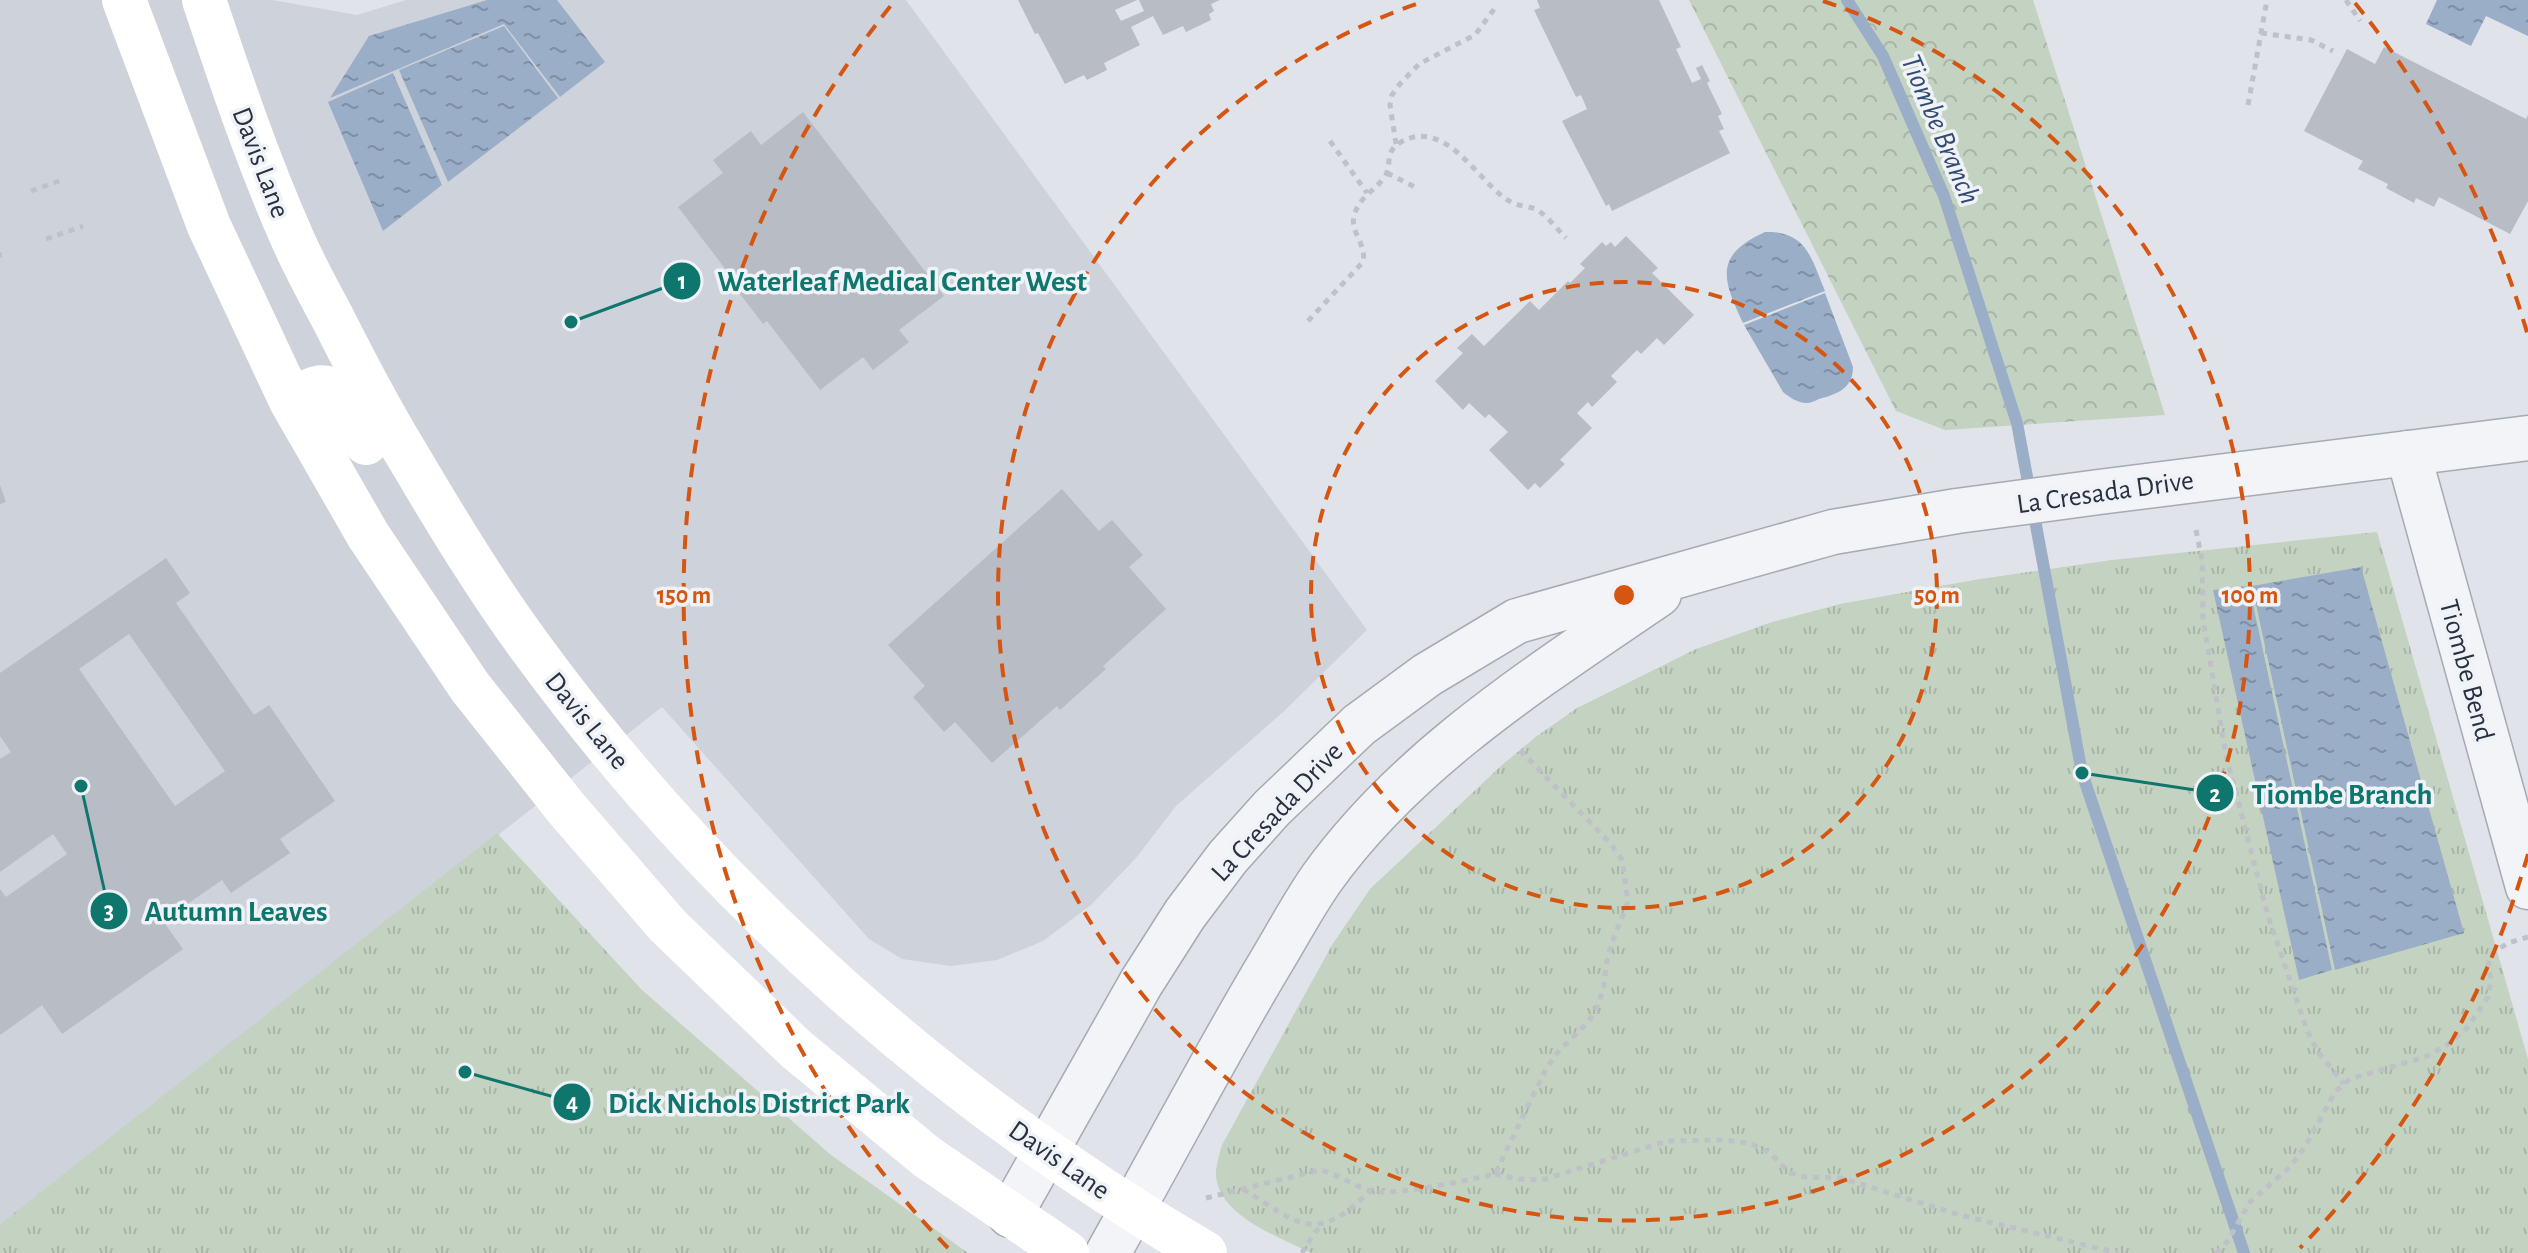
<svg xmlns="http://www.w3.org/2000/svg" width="2528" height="1253" font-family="'Alegreya Sans',sans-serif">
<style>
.built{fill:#ced2db}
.forest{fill:url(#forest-crowns)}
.park{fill:url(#park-tufts)}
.water{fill:url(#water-ripples)}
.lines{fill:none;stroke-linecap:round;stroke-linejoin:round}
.stream{stroke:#9baec8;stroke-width:12}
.building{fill:#b7bcc5;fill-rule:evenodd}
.minor-casing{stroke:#a5aab3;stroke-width:47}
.tertiary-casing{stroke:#a5aab3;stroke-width:47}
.path{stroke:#bec1c7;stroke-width:5;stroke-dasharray:6 6;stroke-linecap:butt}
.minor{stroke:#f2f4f7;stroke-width:44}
.tertiary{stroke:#f2f4f7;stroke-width:44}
.secondary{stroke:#fff;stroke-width:44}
.ring{fill:none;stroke:#d55511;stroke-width:4;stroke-dasharray:14 10}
.labels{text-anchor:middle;stroke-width:7;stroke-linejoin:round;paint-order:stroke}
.street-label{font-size:28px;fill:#293040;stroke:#eff2f6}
.water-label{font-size:30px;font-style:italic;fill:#344c73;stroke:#eff2f6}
.centre{fill:#d55511;stroke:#eff2f6;stroke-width:4}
.ring-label{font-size:24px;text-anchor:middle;font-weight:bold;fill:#d55511;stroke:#eff2f6;stroke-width:7;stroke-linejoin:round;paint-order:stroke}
.leader{fill:none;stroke:#0f766e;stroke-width:3}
.callout-dot{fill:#0f766e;stroke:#eff2f6;stroke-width:3}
.mark-label{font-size:24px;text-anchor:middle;font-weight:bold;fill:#fff}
.callout-label{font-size:30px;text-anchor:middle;font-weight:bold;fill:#0f766e;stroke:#eff2f6;stroke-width:7;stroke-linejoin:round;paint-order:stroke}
</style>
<defs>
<pattern id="forest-crowns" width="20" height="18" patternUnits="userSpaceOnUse" patternTransform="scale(2)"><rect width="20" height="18" fill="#c4d2c1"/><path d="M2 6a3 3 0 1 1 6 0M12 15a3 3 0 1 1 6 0" fill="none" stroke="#a8b5a7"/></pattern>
<pattern id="park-tufts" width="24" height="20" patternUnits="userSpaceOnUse" patternTransform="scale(2)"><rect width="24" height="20" fill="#c4d2c1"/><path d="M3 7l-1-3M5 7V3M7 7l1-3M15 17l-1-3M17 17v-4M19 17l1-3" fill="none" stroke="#a8b5a7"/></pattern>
<pattern id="water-ripples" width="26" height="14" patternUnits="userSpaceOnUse" patternTransform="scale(2)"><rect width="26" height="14" fill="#9baec8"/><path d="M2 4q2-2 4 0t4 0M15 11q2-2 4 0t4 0" fill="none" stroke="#7e8ea4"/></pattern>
</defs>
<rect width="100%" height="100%" fill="#e0e3e9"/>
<path class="built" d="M0,0H272L357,15L406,0H906L1367,630L1283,712L1176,806L1136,858L1091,905L1043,941L997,960L951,966L902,959L869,939L662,707L0,1224Z"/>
<path class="forest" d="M1689,0H2033L2165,415L1945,430L1896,411Z"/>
<path class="park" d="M2377,532L2528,1059V1253H1311C1281,1238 1225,1218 1217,1182C1214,1171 1219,1156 1222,1145L1332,945L1370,889L1502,765L1537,736L1577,708L1696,649L1772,622L1840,604L1980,579L2112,560Z
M497,833L642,990L831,1155L968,1253H0V1224Z"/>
<path class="water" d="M487,0H557L605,62L560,97L504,24L330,98L369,36Z
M2437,0H2528V36L2486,16L2471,46L2426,24Z
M504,26L558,98L448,182L399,70Z
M393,73L442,185L383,231L328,102Z
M1765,232C1807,231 1811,258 1825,291L1743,323C1722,279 1714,255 1765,232Z
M1825,293L1853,367C1853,388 1838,394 1819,399C1815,401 1811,403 1806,403C1798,403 1789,397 1783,392L1744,325Z
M2361,567L2464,933L2335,970L2252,586Z
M2249,586L2332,970L2299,980L2213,590Z"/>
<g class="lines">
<path class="stream" d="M1847,0L1883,56L1944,196L2017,423L2082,773L2244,1253"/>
</g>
<path class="building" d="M1018,0H1137L1115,10L1121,21L1144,11L1139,0H1220L1211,4L1214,11L1209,14L1211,20L1186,32L1183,26L1163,35L1153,16L1131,27L1140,45L1104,63L1107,70L1087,80L1084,75L1065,84L1038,33L1035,34Z
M1537,0H1659L1681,47L1676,49L1692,83L1701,79L1696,68L1702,65L1710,81L1707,83L1722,114L1718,116L1724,129L1719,131L1730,153L1612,211L1609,204L1606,206L1562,121L1587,109L1581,95L1576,97L1534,10L1540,8Z
M2384,47L2526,119L2528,115V201L2510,234L2439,197L2434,207L2416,198L2414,203L2386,188L2388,184L2358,169L2363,161L2304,131L2347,49L2375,64Z
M803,112L944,296L899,330L909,342L873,370L863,357L820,390L767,321L763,324L727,277L730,275L678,207L723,173L713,160L751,131L761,145Z
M1626,236L1658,268L1652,273L1694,315L1664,345L1657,338L1641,354L1637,350L1611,376L1617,382L1592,407L1588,402L1577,413L1592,428L1560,460L1565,464L1540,488L1535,483L1528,490L1489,450L1508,432L1489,414L1485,418L1469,403L1463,410L1435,381L1463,353L1457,348L1472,334L1484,346L1530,301L1539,310L1568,281L1570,283L1585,268L1580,264L1602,242L1606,246L1611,242L1615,247Z
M0,485L6,502L0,504Z
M1062,489L1099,531L1112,520L1143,555L1129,567L1166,609L1103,666L1106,669L1060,710L1057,706L992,763L955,722L944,732L913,697L925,686L888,645Z
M166,558L190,593L176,603L254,715L269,705L335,801L280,839L290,853L231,893L222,880L163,921L183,949L62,1034L42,1005L0,1035V889L6,897L67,854L53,834L0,872V759L11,752L0,736V673ZM129,634L225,771L175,806L79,669Z"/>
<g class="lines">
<defs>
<path id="minor" d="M2408,453L2528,887"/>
<path id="tertiary" d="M1010,1215L1141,983L1185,914L1228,857L1272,808L1359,725L1427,675L1517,621L1833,532L1957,511L2099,492L2528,438
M1108,1253C1163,1156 1214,1057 1271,962C1288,934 1303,905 1322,878C1408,758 1539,676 1659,594"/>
</defs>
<use href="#minor" class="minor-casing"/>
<use href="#tertiary" class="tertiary-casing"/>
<path class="path" d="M2346,0L2360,21
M2261,33L2311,40L2333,51
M2248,105L2267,0
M1330,141L1367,193
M1396,144L1390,105L1392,95L1399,85L1419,64L1475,35L1495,8
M1387,173L1419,189
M31,191L65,179
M46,239L83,226
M0,255H2
M1308,321L1363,262C1367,245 1350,232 1354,216C1359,197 1373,192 1384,178C1393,166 1383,152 1401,142C1447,116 1480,186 1511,202C1518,206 1528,206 1535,209C1546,214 1557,229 1566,238
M2196,530L2202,560L2203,620L2226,755L2268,916L2307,1030L2318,1052L2344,1084
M1495,1174L1518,1179L1542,1180L1667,1141L1723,1140L1750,1143L1770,1153L1790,1173L1806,1177L1841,1178L1960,1215L2118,1253
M1243,1189C1299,1224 1315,1246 1370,1191
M1206,1198L1320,1170C1338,1174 1355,1187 1372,1191C1400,1196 1466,1180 1495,1174L1547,1067L1558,1052L1589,1021L1598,1005L1604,986L1606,966L1611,945L1628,902L1622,860L1611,844L1517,747
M1302,1253L1315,1232L1323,1225
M2216,1253L2227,1242L2250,1202L2290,1167L2306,1145L2335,1092L2350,1079L2425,1057L2447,1045L2467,1028L2488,997L2491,979L2488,965L2494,952L2508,943L2528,937"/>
<use href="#minor" class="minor"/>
<use href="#tertiary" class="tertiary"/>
<path class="secondary" d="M124,0L209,226L291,401L368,535L470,687L566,808L668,926L796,1049L927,1157L1067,1253
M204,0C231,81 258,161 293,240C304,265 317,289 330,313C355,362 380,411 409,458C448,524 488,590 534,652C712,895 945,1101 1205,1253
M291,401C307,392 319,381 336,392L366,443"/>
</g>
<g class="ring">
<circle cx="1624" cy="595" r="313"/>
<path d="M1823 1A626 626 0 1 1 1425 1"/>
<path d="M2528 854A940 940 0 0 1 2300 1248M948 1248A940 940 0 0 1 893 3M2355 3A940 940 0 0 1 2528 336"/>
</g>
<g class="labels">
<g class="street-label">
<text transform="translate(262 162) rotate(69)" y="10">Davis Lane</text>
<text transform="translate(2105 491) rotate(-8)" y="10">La Cresada Drive</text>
<text transform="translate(2468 670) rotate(75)" y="10">Tiombe Bend</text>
<text transform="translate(588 720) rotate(51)" y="10">Davis Lane</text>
<text transform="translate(1276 811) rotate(-47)" y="10">La Cresada Drive</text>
<text transform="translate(1060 1159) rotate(35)" y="10">Davis Lane</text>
</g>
<g class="water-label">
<text transform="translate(1941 129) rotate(67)" y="10">Tiombe Branch</text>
</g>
</g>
<circle cx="1624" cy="595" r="12" class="centre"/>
<g class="ring-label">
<text x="1937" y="603">50 m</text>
<text x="2250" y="603">100 m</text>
<text x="684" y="603">150 m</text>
</g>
<path class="leader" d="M571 322L682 281M2082 773L2215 793M81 786L109 911M465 1072L572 1102"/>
<g class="callout-dot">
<circle cx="571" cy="322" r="8"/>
<circle cx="2082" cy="773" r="8"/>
<circle cx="81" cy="786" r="8"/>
<circle cx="465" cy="1072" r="8"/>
<circle cx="682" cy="281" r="20"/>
<circle cx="2215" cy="793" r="20"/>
<circle cx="109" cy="911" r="20"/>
<circle cx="572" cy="1102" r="20"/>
</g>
<g class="mark-label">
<text x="682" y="289">1</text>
<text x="2215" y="802">2</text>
<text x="109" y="919">3</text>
<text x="572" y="1110">4</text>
</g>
<g class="callout-label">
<text x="902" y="291">Waterleaf Medical Center West</text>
<text x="2342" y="804">Tiombe Branch</text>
<text x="236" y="921">Autumn Leaves</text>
<text x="759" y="1113">Dick Nichols District Park</text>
</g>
</svg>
